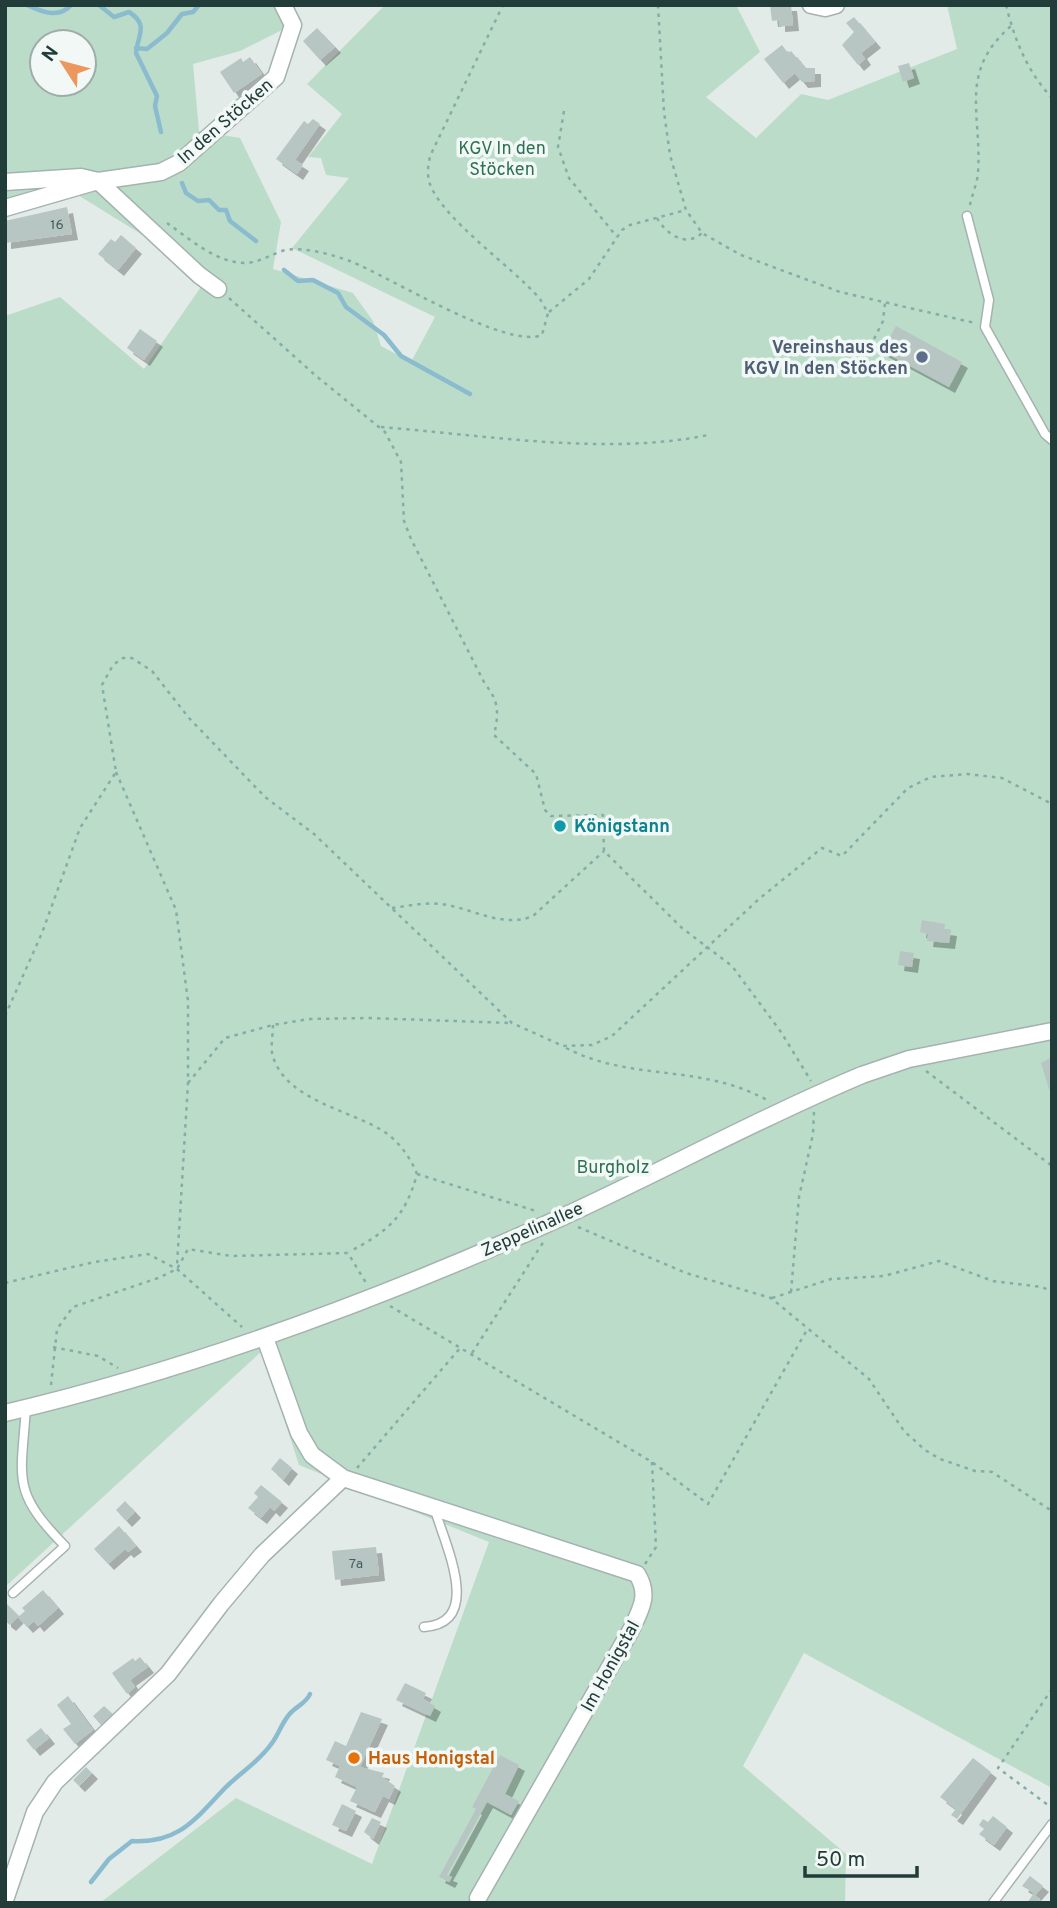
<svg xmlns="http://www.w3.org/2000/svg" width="1057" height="1908" font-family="Overpass,sans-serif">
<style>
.green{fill:#bbdcc9;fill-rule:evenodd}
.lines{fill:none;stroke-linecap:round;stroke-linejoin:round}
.stream{stroke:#8bbbcf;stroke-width:4.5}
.building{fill:#b7c6c2;filter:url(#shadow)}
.service-casing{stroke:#a5b3b0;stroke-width:11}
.minor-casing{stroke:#a5b3b0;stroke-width:19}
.path{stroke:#83aea7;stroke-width:2.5;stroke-dasharray:3.5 5;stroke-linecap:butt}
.service{stroke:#fff;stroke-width:8}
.minor{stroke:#fff;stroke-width:16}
.service-dot{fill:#5c6f8a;stroke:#f2f8f6;stroke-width:2.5}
.culture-dot{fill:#0f9aa8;stroke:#f2f8f6;stroke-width:2.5}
.food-dot{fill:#e8710a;stroke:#f2f8f6;stroke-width:2.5}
.labels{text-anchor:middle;stroke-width:7;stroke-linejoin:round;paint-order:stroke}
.number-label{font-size:14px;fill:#475e5b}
.street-label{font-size:18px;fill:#223c39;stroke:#f2f8f6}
.park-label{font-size:18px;fill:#2e7152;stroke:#f2f8f6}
.service-label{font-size:18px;font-weight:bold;fill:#4e5e75;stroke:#f2f8f6;text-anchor:end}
.culture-label{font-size:18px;font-weight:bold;fill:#0d838f;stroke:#f2f8f6;text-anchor:start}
.food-label{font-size:18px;font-weight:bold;fill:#c56008;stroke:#f2f8f6;text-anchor:start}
</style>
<defs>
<filter id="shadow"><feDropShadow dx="6" dy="6" stdDeviation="0" flood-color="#0004"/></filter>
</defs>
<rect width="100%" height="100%" fill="#e2ebe8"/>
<path class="green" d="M5,5H290L298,22L240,51L193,64L199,131L240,138L281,222L273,269L353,293L373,321L381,346L411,362L435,317L292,248L349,178L326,175L321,158L308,157L342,114L307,84L385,5H736L760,52L706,97L756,138L801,94L828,100L957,49L947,5H1052V1788L804,1653L743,1766L846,1854L845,1903H100L236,1798L372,1864L489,1542L299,1465L262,1351L5,1587V316L60,297L144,369L205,281L149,239L73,192L5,209ZM42,42H84V84H42Z"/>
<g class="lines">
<path class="stream" d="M27,5C42,12 59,19 71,5
M99,5L114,17L129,12C149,25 138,34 136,53L157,96L155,106L161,132
M136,48L147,49L167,33L182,14L193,12L199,5
M182,183L186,193L198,201L209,200L219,210H226L230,221L256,241
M284,270L298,281L313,280L338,293L346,307L384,335L401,356L470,394
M91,1882L109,1859L132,1841C179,1844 196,1818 225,1788C241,1772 259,1762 272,1743C278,1735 281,1725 288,1716C294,1707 306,1704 310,1694"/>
</g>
<path class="building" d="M770,5H791L793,25L779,26V20L772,21Z
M854,17L875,42L861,53L865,59L858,65L842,45L854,32L846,23Z
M317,28L335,47L320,60L303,41Z
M782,45L788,53L791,51L805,68H815V81L802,82L795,73L783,83L764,59Z
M250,57L262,74L234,93L220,72L241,58L243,62Z
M909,63L914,78L903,82L898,66Z
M313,119L320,124L295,160L303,165L297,174L276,159L304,121L308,124Z
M67,207L72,234L5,243V221Z
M121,235L136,248L118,270L98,254L111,239L115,242Z
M896,326L962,362L949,387L882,351Z
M140,329L157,341L144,360L127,348Z
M922,920L945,924L944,929L951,930L949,943L927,941L928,934L920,932Z
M900,951L914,953L912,967L898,965Z
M1052,1057V1088L1049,1089L1041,1063Z
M280,1458L292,1468L283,1480L271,1469Z
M261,1485L282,1502L274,1511L270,1507L261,1518L248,1508L258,1497L254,1493Z
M125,1501L135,1512L126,1521L116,1510Z
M119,1526L136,1546L128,1552L125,1549L108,1564L94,1549Z
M376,1547L379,1575L335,1580L332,1551Z
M43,1590L58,1608L38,1626L34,1621L27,1627L18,1617L25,1611L22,1608Z
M5,1602L19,1616L10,1625L5,1621Z
M140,1657L148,1667L130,1680L135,1687L127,1694L112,1673L133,1658L135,1661Z
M405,1683L426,1693L423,1699L435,1706L430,1716L396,1700Z
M68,1696L93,1730L75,1744L63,1729L71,1724L57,1705Z
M104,1706L113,1714L101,1725L93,1716Z
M361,1712L382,1719L360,1767L384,1773L382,1777L395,1786L389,1799L383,1796L375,1812L350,1801L357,1787L335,1777L340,1766L326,1760L335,1741L346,1746Z
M41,1728L49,1738L34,1750L26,1740Z
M500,1755L519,1765L505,1794L519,1801L511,1815L487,1802L447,1875L452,1877L449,1882L439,1877L476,1809L472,1807Z
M973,1758L991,1772L957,1819L951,1815L956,1809L940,1797Z
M86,1767L92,1773L79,1786L73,1780Z
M342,1804L356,1811L346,1831L332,1825Z
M993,1816L1007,1827L994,1845L979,1834L984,1829L979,1825L983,1819L988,1822Z
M372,1818L381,1822L373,1839L364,1832Z
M1030,1876L1043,1886L1035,1895L1043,1903H1027L1034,1893L1022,1886Z"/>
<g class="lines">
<defs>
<path id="service" d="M967,216L989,300L985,327L1045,434L1052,440
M13,1593L65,1546C11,1491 21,1480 26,1408
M424,1627C484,1623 445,1545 435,1510
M993,1903L1052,1824"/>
<path id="minor" d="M811,5L825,8L836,5
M5,182L81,177L98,181L199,275L218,289
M5,208L98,181L161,172L179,163L276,77L293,25L283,5
M265,1338L299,1433L312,1455L343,1478L637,1574C650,1595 641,1609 631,1630L478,1898
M5,1413C196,1368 381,1299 560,1218C661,1172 759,1118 862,1075L909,1059L1052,1031
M5,1900L35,1812L55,1782L168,1674L221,1604L262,1555L343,1478"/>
</defs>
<use href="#service" class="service-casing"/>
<use href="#minor" class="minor-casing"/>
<path class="path" d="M658,5L664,112L670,155L686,210L702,233L741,255L840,292L975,323
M1006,5C1015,41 1027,71 1052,98
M564,111L558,147L569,178L617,237
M970,205C972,195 977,184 978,173C982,113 958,72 1011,26
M657,218C666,234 686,248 702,233
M167,223C190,239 217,264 247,263C260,262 270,255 282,251C300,245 333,255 350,261C388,276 507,350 542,335L548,313L540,299C513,267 439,217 429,181C427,172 428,163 431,154L503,5
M229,298L315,375L385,432L401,462L404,521L411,539L485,684C499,701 499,713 494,735L536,774L545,810L551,816L603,815L604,851L682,928L732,966L781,1032L811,1081
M549,312L589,279L622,230L630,225L686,210
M874,339L883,321L885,303
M381,427C483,435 608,456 708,435
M116,772L176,910L188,1001V1083L177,1265
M392,908C409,906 429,901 447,905C475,910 504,928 533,916L604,851
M5,1016L42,933L80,828L116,772L102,685L113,665L123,658H132L152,671L189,718L265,797L314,834L512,1023L563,1046L592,1045L612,1036L759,899L822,848L842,856L908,788L931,777L967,774L1002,778L1052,804
M273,1025C273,1035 270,1048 273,1057C288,1103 355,1110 389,1135C402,1146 411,1159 417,1174C405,1218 388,1231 349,1252
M566,1048C632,1082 699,1063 767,1100
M926,1071L1052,1166
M188,1083L225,1038L273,1025L309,1019L369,1018L510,1023
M417,1174L536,1211
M578,1227L686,1273L771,1298L869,1379L904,1431L925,1450L940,1459L975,1471L992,1472L1052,1511
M5,1283L94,1262L148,1254L177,1269L242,1327
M791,1292L799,1197L813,1134L814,1111
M772,1298L831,1279L884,1276L939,1261L993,1281L1042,1287L1052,1292
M390,1306L652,1462L708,1504L808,1328
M53,1347L98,1356L118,1368
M472,1353L544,1241
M51,1385L57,1329L73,1307L158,1278L177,1269L188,1249L231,1256L348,1253L366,1283
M357,1468L461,1347
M645,1564L656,1547L652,1462
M1052,1689L998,1768L1052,1808"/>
<use href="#service" class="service"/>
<use href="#minor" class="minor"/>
</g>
<circle class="service-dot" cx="922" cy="357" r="7"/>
<circle class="culture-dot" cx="560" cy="826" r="7"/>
<circle class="food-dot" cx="354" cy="1758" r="7"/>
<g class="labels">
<g class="number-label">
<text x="57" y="229">16</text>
<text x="356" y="1568">7a</text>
</g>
<g class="street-label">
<text transform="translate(225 121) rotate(-41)" y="6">In den Stöcken</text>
<text transform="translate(532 1229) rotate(-24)" y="6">Zeppelinallee</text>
<text transform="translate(610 1666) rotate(-61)" y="6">Im Honigstal</text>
</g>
<g class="park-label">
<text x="502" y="154">KGV In den<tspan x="502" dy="21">Stöcken</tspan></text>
<text x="613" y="1173">Burgholz</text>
</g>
<g class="service-label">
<text x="908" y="353">Vereinshaus des<tspan x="908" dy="21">KGV In den Stöcken</tspan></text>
</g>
<g class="culture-label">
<text x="574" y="832">Königstann</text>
</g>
<g class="food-label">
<text x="368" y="1764">Haus Honigstal</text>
</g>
</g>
<rect width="1057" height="1908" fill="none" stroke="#223c39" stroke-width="14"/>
<g transform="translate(63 63) rotate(306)"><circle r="33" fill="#f2f8f6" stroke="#9fadaa" stroke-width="2"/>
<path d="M0-5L12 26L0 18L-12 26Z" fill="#ed965e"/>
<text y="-10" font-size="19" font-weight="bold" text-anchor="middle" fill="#223c39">N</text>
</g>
<path d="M805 1866v10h112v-10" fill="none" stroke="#223c39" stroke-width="3.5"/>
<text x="816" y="1866" font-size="21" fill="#223c39" stroke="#f2f8f6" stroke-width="5" paint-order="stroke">50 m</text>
</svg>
